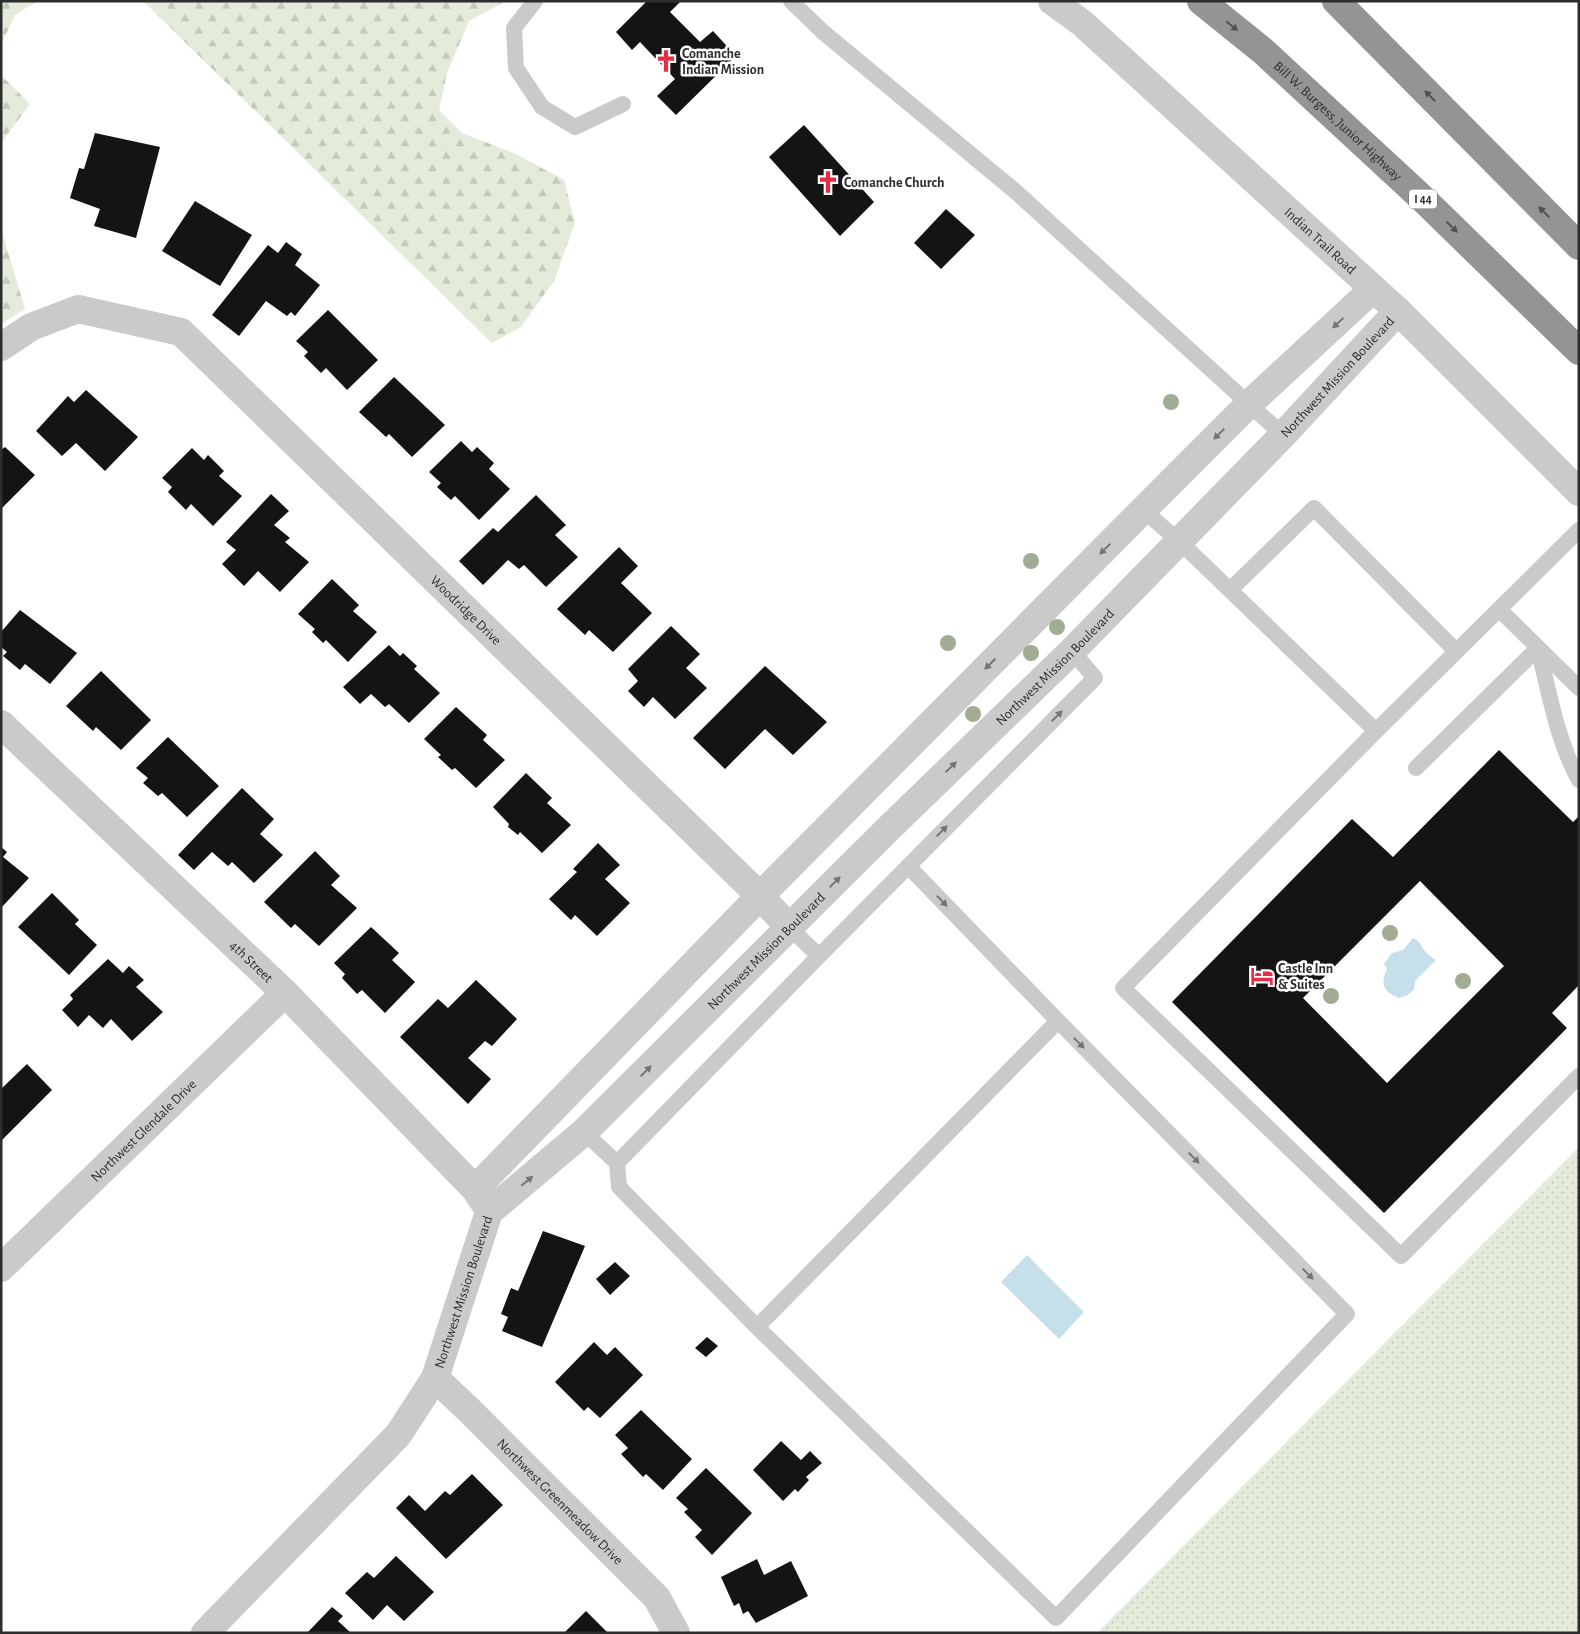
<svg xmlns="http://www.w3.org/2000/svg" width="1580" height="1634" font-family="'Alegreya Sans',sans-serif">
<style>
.grass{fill:url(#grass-dots)}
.forest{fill:url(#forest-firs)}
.water{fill:#c5dfeb}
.building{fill:#141414;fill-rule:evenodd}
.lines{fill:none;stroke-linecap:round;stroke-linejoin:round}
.service{stroke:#cacaca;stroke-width:16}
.minor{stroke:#cacaca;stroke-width:28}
.motorway{stroke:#949494;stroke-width:28}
.tree{fill:#a0ac93}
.oneway{fill:#515151}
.oneway2{fill:#747474}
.labels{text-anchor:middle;stroke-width:5;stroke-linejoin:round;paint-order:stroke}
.shield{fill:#fff;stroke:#6c6c6c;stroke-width:1}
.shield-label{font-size:12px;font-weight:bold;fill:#2d2d2d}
.poi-label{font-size:14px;font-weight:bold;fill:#2d2d2d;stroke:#fff;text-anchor:start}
.street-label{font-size:14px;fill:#2d2d2d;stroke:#fff}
</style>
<defs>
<pattern id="grass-dots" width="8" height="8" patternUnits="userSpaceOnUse" patternTransform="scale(1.25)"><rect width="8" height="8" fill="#e4ebda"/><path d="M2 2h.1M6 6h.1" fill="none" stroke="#c4cabb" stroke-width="1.8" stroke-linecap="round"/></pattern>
<pattern id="forest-firs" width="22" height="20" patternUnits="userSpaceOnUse" patternTransform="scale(1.25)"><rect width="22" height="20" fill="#e4ebda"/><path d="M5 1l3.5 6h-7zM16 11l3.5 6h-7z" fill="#c4cabb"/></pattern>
</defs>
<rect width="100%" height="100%" fill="#fff"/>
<path class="grass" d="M1579,1147V1633H1097Z"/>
<path class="forest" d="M1,1H37L15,15L1,45Z
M143,1H506L469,21L447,73L439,110L462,133L516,154L564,180L575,223L554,281L521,327L492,343Z
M1,75L30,104L1,143Z
M1,228L25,309L1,324Z"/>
<path class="water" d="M1413,938C1420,941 1421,946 1425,951C1428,955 1433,958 1436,960L1415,981L1414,990L1406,996L1399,998C1383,992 1380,984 1387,969L1384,964L1392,953L1403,950Z
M1027,1255L1084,1312L1059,1339L1001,1282Z"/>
<path class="building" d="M647,1H681L670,12L700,42L713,31L736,56L676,115L657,96L675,79L640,42L632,50L616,32Z
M804,125L874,202L840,236L769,157Z
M95,133L160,147L136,238L94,226L100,209L70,198L79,168L84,169Z
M195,201L252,235L220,286L162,251Z
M946,209L975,235L941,269L914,243Z
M286,242L302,254L295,265L320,285L295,316L291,312L287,316L266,301L239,336L212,315L268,245L278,253Z
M328,310L378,360L347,390L326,368L321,373L304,356L308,352L296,341Z
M394,377L445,425L412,457L389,434L386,437L359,412Z
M86,390L138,437L105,471L76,443L62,456L36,431L68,396L74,402Z
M461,441L472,452L477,447L494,463L489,469L510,489L479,520L455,496L451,500L437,487L441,483L429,472Z
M5,447L35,475L1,509V450Z
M192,448L204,460L208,455L224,471L219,476L242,496L213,526L191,504L186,510L168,492L172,487L162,478Z
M271,494L289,511L274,525L290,538L285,542L309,562L280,592L258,571L244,586L222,564L236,550L226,542Z
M536,495L566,525L555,535L578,557L546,587L524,565L519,569L508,560L483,585L459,561L493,528L498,532Z
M619,547L638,566L621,583L652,613L613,652L589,630L585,635L557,609Z
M332,579L359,605L353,611L377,632L348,662L326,640L323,643L312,632L315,629L298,614Z
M20,610L77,653L50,684L25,664L20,670L3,656L7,652L1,647V632Z
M671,626L700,654L686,668L707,688L675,719L653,697L644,707L628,691L638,681L628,669Z
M389,645L400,656L403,653L417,666L414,669L440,693L409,723L389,704L385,707L371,694L360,704L343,687Z
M765,666L827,722L793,755L765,729L725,769L693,738Z
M101,671L151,720L121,750L96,727L93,731L66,706Z
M456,707L487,735L483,740L505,760L476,788L455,768L452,770L438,757L441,755L424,739Z
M168,737L219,786L187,817L162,793L158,796L143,783L148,778L136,768Z
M1499,750L1573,822L1579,816V985L1552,1013L1567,1028L1384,1213L1172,1002L1352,819L1393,857ZM1420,881L1504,966L1387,1083L1303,998Z
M526,773L552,798L547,803L571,825L542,853L520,832L518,835L508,827L509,824L493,807Z
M242,788L274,819L260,834L283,855L254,883L232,862L228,866L212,852L194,870L178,855Z
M598,843L620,865L605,879L630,903L597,936L575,915L571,920L549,899L577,872L573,869Z
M1,847L7,852L3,857L29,878L1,908Z
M315,851L340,876L331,885L357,908L319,946L295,924L291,928L264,902Z
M52,893L79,920L75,924L97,945L69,975L18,927Z
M371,927L399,953L392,960L415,982L385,1013L362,990L357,994L342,978L345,974L334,963Z
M108,959L123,973L129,966L144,980L136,987L163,1012L132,1041L111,1019L103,1028L89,1015L78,1027L62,1010L73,999L70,995Z
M476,980L517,1019L492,1046L485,1041L468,1058L491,1079L468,1104L400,1037L438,999L448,1008Z
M27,1064L52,1090L1,1141V1089Z
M543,1231L585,1246L542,1347L502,1331L508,1317L501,1314L511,1288L518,1291Z
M615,1262L630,1276L610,1295L596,1279Z
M707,1337L718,1346L706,1357L695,1348Z
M594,1342L607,1355L615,1347L643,1375L600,1418L588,1407L584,1411L555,1382Z
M641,1410L692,1459L663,1490L646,1474L643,1477L621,1454L628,1448L615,1435Z
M781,1441L801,1460L810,1451L822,1463L806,1477L809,1480L798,1492L795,1489L783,1501L753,1470Z
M706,1468L752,1513L712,1555L695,1537L702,1530L684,1512L688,1509L676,1498Z
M472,1474L503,1505L446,1559L396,1508L409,1495L425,1511L445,1491L450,1495Z
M396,1556L434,1592L404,1621L387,1605L373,1620L345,1593L367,1572L374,1578Z
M757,1559L764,1575L791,1561L808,1596L756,1623L748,1611L743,1614L739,1603L734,1606L721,1577Z
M332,1607L343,1616L338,1621L351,1633H307Z
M586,1611L608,1633H564Z"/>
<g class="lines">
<path class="service" d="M535,1L514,28L516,68L542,107L575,127L623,104
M791,1L823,32L1015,191L1283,435
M1143,510L1179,541L1376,731
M1579,530L1376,731L1123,988L1401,1256L1579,1076
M1230,590L1314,508L1456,651
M1500,610L1579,688
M1538,648C1549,691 1557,741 1579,780
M1416,768L1538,648
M790,928L819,956
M584,1132L617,1163L619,1187L757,1327L1056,1618L1347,1314L1058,1021L908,866
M617,1163L819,956L1095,678L1072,651
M757,1327L1058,1021"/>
<g class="minor">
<path id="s1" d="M1052,1L1082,23L1398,311L1579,492"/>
<path id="s2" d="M1,347L31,327L78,309L181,332L760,896L790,928"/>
<path id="s3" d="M1,724L285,993L475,1189L485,1204"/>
<path d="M475,1189L760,896L1143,510L1249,404L1373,289"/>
<path id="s4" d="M1,1268L285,993"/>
<path id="s5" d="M435,1378L470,1411L657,1598L676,1633"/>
<path id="s6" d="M205,1633L398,1435L435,1378L489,1212L584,1132L888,829L1072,651L1283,435L1398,311"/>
</g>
<g class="motorway">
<path id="s7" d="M1201,1L1263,51L1423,199L1579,351"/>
<path d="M1336,1L1579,246"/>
</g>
</g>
<g class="tree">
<circle cx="1171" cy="402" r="8"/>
<circle cx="1031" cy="561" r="8"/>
<circle cx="1057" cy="627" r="8"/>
<circle cx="948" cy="643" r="8"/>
<circle cx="1031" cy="653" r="8"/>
<circle cx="973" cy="714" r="8"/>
<circle cx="1390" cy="933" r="8"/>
<circle cx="1463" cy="981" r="8"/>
<circle cx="1331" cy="996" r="8"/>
</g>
<defs><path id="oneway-solid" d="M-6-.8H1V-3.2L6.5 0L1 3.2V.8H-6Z" transform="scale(1.25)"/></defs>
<g class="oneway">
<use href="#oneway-solid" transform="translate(1232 26) rotate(39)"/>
<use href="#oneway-solid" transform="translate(1430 96) rotate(-135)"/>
<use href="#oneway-solid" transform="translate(1544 212) rotate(-135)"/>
<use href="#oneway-solid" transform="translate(1452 227) rotate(44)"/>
</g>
<g class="oneway2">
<use href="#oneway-solid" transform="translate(1338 323) rotate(137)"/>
<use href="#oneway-solid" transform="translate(1219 434) rotate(135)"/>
<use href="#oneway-solid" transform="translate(1105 549) rotate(135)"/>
<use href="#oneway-solid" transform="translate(990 664) rotate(135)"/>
<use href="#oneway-solid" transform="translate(1057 716) rotate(-45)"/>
<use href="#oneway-solid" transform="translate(951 767) rotate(-44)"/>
<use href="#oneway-solid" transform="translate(942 831) rotate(-45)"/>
<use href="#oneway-solid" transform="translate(835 882) rotate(-45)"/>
<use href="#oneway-solid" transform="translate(942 901) rotate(46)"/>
<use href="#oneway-solid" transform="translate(1079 1043) rotate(45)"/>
<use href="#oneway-solid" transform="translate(646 1071) rotate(-45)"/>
<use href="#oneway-solid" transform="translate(1194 1158) rotate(45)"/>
<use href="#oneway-solid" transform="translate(527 1181) rotate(-40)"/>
<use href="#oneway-solid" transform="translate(1308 1274) rotate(45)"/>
</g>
<defs>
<symbol id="church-bare" viewBox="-9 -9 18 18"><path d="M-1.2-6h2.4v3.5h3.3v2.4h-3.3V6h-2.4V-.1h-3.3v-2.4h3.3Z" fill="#e72c45" stroke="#fff" stroke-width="2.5" paint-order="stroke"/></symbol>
<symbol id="hotel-bare" viewBox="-9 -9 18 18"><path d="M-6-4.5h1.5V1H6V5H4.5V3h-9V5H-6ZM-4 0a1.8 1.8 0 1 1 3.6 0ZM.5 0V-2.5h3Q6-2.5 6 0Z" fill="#e72c45" stroke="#fff" stroke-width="2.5" paint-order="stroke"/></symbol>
</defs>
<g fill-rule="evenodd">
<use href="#church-bare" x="650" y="45" width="32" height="32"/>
<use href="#church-bare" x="812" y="166" width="32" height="32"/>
<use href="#hotel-bare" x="1246" y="960" width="32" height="32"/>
</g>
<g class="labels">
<rect class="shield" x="1409" y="189.5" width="28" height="19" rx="4"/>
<g class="shield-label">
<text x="1423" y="203">I 44</text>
</g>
<g class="poi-label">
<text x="682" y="58">Comanche<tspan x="682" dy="16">Indian Mission</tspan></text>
<text x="844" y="187">Comanche Church</text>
<text x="1278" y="973">Castle Inn<tspan x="1278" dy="16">&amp; Suites</tspan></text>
</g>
<g class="street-label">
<text dy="5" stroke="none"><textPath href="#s7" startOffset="182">Bill W. Burgess, Junior Highway</textPath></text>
<text dy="5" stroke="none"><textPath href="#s1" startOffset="360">Indian Trail Road</textPath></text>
<text dy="5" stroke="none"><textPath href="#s6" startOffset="1710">Northwest Mission Boulevard</textPath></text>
<text dy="5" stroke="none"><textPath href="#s2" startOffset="590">Woodridge Drive</textPath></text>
<text dy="5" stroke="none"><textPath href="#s6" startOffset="1305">Northwest Mission Boulevard</textPath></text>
<text dy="5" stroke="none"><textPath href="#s6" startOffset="900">Northwest Mission Boulevard</textPath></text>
<text dy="5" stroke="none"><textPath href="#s3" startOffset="345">4th Street</textPath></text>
<text dy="5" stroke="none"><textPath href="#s4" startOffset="198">Northwest Glendale Drive</textPath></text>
<text dy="5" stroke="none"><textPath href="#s6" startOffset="435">Northwest Mission Boulevard</textPath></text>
<text dy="5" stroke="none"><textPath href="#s5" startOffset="176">Northwest Greenmeadow Drive</textPath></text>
</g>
</g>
<rect width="1580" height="1634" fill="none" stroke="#2d2d2d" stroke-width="5"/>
</svg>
